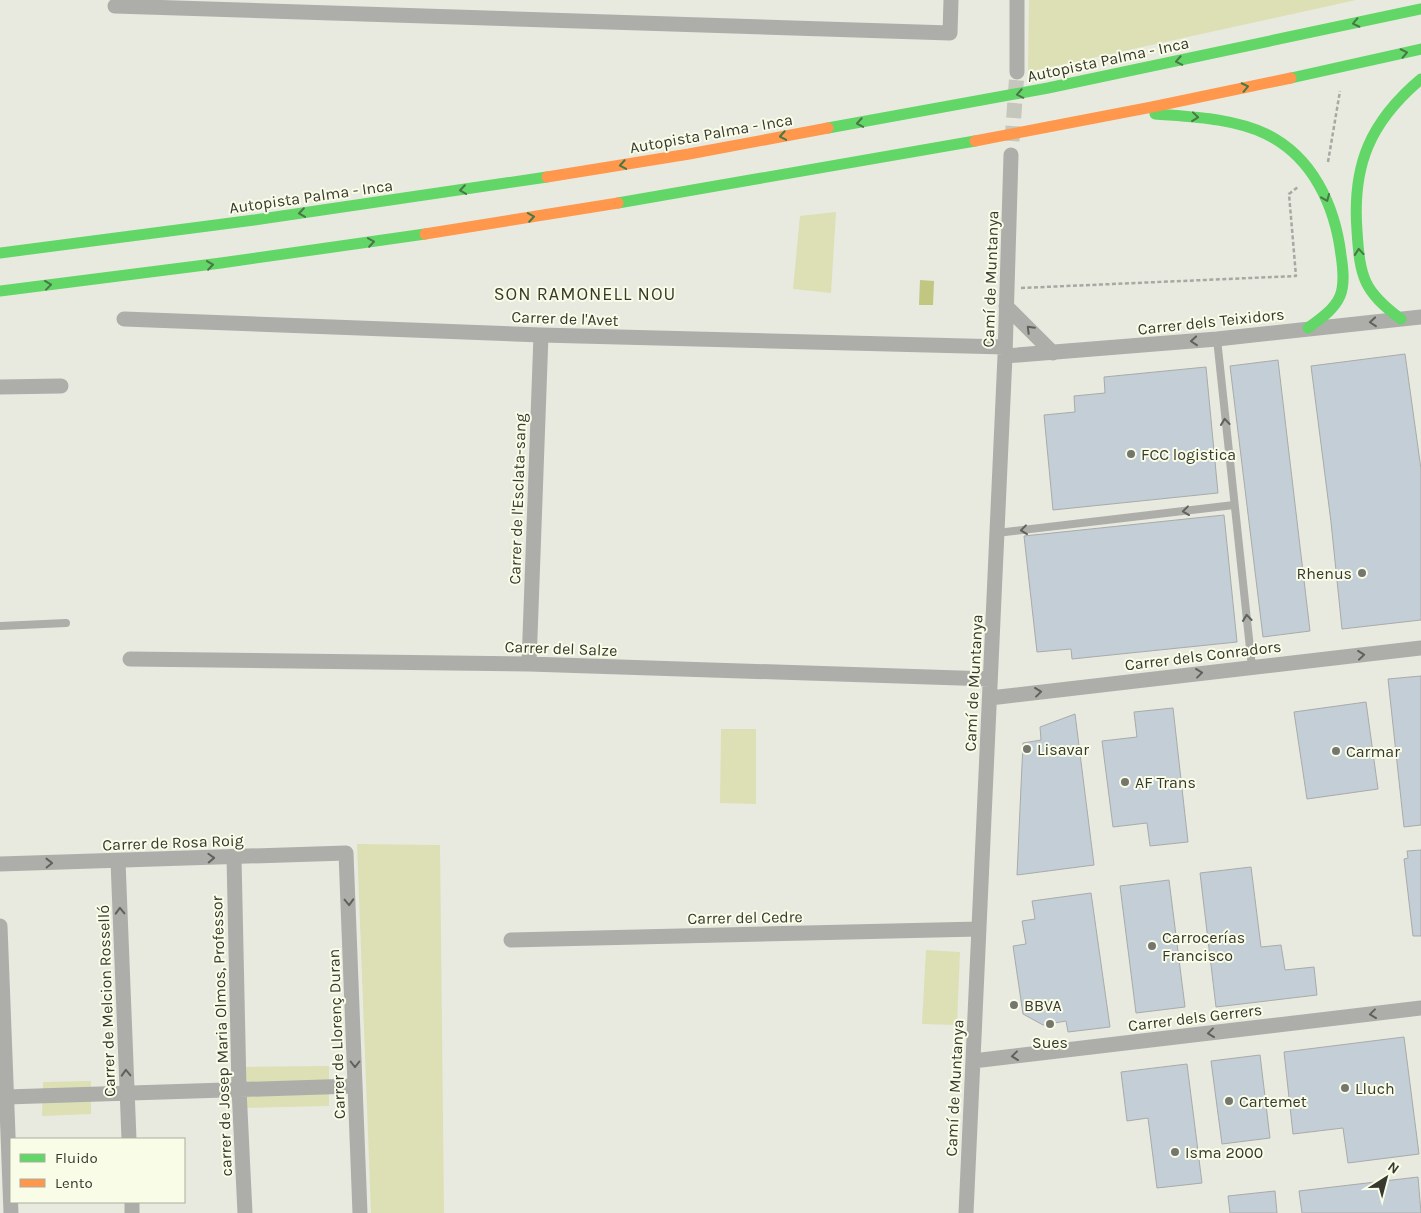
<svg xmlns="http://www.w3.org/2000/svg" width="1421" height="1213" font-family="Karla,sans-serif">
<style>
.green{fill:#dce0b4}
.water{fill:#c1c680}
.building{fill:#c3ced7;stroke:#a8aba9}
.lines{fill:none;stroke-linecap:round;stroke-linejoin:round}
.street-tunnel{stroke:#c5c6bc;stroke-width:15;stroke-dasharray:15 8;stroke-linecap:butt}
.path{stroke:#a7a8a3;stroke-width:2.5;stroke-dasharray:4 2.5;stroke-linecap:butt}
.lane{stroke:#adaea9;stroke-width:8}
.street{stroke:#adaea9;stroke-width:15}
.fast{stroke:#63d668;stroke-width:11}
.slow{stroke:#ff974d;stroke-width:11}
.oneway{stroke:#497746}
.oneway2{stroke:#60615a}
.poi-dot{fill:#75766d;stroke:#f9fce7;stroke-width:2}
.labels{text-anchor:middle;stroke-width:4;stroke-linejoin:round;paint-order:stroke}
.street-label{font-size:16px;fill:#373830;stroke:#f9fce7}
.poi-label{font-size:16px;fill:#373830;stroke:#f9fce7;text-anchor:start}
.neighbourhood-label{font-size:18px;letter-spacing:1px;fill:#383a29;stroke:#f9fce7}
</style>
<rect width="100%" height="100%" fill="#e8eadf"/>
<path class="green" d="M1029,0H1356L1028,72Z
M836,212L831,293L793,289L800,216Z
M721,729H756V804L720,803Z
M357,844L440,845L444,1213H371Z
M926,950L960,952L957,1025L922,1024Z
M329,1066V1106L245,1108L243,1067Z
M91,1081V1114L42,1116L43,1082Z"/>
<path class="water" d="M920,280L934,281L933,305H919Z"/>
<path class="building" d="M1405,354L1421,469V620L1342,629L1331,522L1311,366Z
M1278,360L1310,631L1263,637L1230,366Z
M1206,367L1218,493L1053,510L1044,415L1075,412L1074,396L1105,393L1104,377Z
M1224,515L1237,642L1072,659L1071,649L1037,652L1024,536Z
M1421,676V825L1404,827L1388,679Z
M1366,702L1378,789L1307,799L1294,712Z
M1173,708L1188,842L1150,846L1147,823L1113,827L1102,741L1137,737L1134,712Z
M1075,714L1094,865L1017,875L1023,743L1041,740L1040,727Z
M1421,850V936H1413L1404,859L1408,858L1407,851Z
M1251,867L1261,947L1281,945L1285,970L1314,967L1317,995L1216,1007L1200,873Z
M1169,880L1185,1007L1136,1013L1120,886Z
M1091,893L1110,1027L1068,1032L1066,1021L1043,1025L1023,1014L1013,946L1026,944L1022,921L1035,919L1032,901Z
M1404,1037L1419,1154L1348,1163L1343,1128L1293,1134L1284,1052Z
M1260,1055L1270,1138L1222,1144L1211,1061Z
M1187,1064L1202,1183L1157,1188L1148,1118L1127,1121L1121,1072Z
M1418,1177L1421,1213H1302L1299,1191Z
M1275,1191L1277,1213H1230L1228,1196Z"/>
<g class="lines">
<path class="street-tunnel" d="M1012,141L1017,72"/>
<path class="path" d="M1328,162L1340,91
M1021,288L1296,276L1289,194L1298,187"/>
<path class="lane" d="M1217,339L1252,667
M997,533L1234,505
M0,626L66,623"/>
<path class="street" d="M115,6L950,33L951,0
M1017,72V0
M1006,306L1053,353
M124,319L541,335L1005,347
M1005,356L1217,339L1421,317
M0,387L61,386
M130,659L529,664L990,679
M529,664L541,335
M990,698L1421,648
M234,857L239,1089L245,1213
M118,861L129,1139
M0,864L346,853L360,1213
M0,926L11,1213
M511,940L979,929
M973,1061L1421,1008
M6,1097L354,1086
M132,1202V1213
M966,1213L1005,356L1011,155"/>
<path class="fast" d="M1291,78L1421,49
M1155,114C1192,117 1232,118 1266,134C1313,157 1335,206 1341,255C1343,268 1345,284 1340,296C1334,310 1320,319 1308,328
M828,128L1048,88L1421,9
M618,203L975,141
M0,253L254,220L547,177
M0,291L221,263L425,234
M1401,319C1363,291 1360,277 1357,231C1352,165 1370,122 1421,79"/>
<path class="slow" d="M975,141L1152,107L1291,78
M547,177L689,154L828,128
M425,234L618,203"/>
</g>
<defs><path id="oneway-chevron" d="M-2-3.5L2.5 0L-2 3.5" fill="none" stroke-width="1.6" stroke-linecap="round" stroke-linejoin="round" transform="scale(1.25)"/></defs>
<g class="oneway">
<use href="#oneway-chevron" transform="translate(1356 23) rotate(168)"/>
<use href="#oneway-chevron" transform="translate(1404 53) rotate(-12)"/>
<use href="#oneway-chevron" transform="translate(1179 61) rotate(169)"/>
<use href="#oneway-chevron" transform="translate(1245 87) rotate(-12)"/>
<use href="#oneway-chevron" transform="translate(1020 94) rotate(169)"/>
<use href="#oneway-chevron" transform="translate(1195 117) rotate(6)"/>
<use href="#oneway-chevron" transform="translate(860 123) rotate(170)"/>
<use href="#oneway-chevron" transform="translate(783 136) rotate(170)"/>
<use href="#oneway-chevron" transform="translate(623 165) rotate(170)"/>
<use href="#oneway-chevron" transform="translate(463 190) rotate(172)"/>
<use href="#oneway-chevron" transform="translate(1326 198) rotate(67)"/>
<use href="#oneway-chevron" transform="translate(302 213) rotate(172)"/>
<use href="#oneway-chevron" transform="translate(531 217) rotate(-9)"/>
<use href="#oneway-chevron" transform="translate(371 242) rotate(-8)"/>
<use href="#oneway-chevron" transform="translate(1359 252) rotate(-95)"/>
<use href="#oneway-chevron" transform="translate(210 265) rotate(-8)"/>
<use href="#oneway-chevron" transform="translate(48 285) rotate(-7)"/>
</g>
<g class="oneway2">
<use href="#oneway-chevron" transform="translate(1373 322) rotate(175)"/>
<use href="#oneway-chevron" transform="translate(1030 329) rotate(-135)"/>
<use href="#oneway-chevron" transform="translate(1194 341) rotate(175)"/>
<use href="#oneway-chevron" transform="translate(1225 422) rotate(-96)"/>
<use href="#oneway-chevron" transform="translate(1186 511) rotate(173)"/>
<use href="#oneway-chevron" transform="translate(1024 530) rotate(173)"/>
<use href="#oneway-chevron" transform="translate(1247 618) rotate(-96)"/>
<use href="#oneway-chevron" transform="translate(1361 655) rotate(-6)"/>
<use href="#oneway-chevron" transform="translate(1199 673) rotate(-7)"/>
<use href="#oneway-chevron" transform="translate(1038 692) rotate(-7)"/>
<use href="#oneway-chevron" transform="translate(211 858) rotate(-2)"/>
<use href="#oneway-chevron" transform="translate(49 863) rotate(-1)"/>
<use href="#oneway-chevron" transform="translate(349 902) rotate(88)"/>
<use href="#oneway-chevron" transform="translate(120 911) rotate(-92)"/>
<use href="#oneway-chevron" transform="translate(1373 1014) rotate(173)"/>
<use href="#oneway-chevron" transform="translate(1211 1033) rotate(173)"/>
<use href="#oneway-chevron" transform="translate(1015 1056) rotate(173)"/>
<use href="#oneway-chevron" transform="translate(355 1064) rotate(90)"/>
<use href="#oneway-chevron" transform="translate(126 1073) rotate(-92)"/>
</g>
<g class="poi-dot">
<circle cx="1131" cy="454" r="5"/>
<circle cx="1362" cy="573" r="5"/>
<circle cx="1027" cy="749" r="5"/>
<circle cx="1336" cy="751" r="5"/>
<circle cx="1125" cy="782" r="5"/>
<circle cx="1152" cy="946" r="5"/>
<circle cx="1014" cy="1005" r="5"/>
<circle cx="1050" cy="1024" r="5"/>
<circle cx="1345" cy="1088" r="5"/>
<circle cx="1229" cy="1101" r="5"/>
<circle cx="1175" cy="1152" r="5"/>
</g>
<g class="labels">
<g class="street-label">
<text transform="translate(1108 59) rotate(-12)" y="6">Autopista Palma - Inca</text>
<text transform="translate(711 133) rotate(-10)" y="6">Autopista Palma - Inca</text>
<text transform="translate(311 196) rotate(-8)" y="6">Autopista Palma - Inca</text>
<text transform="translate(990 279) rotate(-88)" y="6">Camí de Muntanya</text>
<text transform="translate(565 318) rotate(2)" y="6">Carrer de l'Avet</text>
<text transform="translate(1211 321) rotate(-6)" y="6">Carrer dels Teixidors</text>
<text transform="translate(517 499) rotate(-88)" y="6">Carrer de l'Esclata-sang</text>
<text transform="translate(561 648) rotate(2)" y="6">Carrer del Salze</text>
<text transform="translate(1203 655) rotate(-7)" y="6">Carrer dels Conradors</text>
<text transform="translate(973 683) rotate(-87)" y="6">Camí de Muntanya</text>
<text transform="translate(173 842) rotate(-2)" y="6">Carrer de Rosa Roig</text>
<text transform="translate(745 917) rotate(-1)" y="6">Carrer del Cedre</text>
<text transform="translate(106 1001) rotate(-92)" y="6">Carrer de Melcion Rosselló</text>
<text transform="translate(1195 1017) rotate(-7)" y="6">Carrer dels Gerrers</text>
<text transform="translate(336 1034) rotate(-92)" y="6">Carrer de Llorenç Duran</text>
<text transform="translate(221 1036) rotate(-92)" y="6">carrer de Josep Maria Olmos, Professor</text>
<text transform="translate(954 1088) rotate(-87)" y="6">Camí de Muntanya</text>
</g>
<g class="poi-label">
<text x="1141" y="460">FCC logistica</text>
<text x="1352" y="579" text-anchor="end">Rhenus</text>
<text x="1037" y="755">Lisavar</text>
<text x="1346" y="757">Carmar</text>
<text x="1135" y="788">AF Trans</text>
<text x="1162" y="943">Carrocerías<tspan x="1162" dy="18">Francisco</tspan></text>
<text x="1024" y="1011">BBVA</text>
<text x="1050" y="1048" text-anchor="middle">Sues</text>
<text x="1355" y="1094">Lluch</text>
<text x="1239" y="1107">Cartemet</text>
<text x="1185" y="1158">Isma 2000</text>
</g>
<g class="neighbourhood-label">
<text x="585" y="300">SON RAMONELL NOU</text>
</g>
</g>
<rect x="10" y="1138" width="175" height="65" fill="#f9fce7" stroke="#abae9e"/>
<rect x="20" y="1154" width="25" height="8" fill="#63d668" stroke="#abae9e"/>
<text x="55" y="1163" font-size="15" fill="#373830">Fluido</text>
<rect x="20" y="1179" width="25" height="8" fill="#ff974d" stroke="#abae9e"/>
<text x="55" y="1188" font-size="15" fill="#373830">Lento</text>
<g transform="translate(1386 1178) rotate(36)" stroke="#f9fce7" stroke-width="4" paint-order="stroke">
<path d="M0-4L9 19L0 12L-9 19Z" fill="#373830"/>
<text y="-8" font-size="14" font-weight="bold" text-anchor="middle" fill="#373830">N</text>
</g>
</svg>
